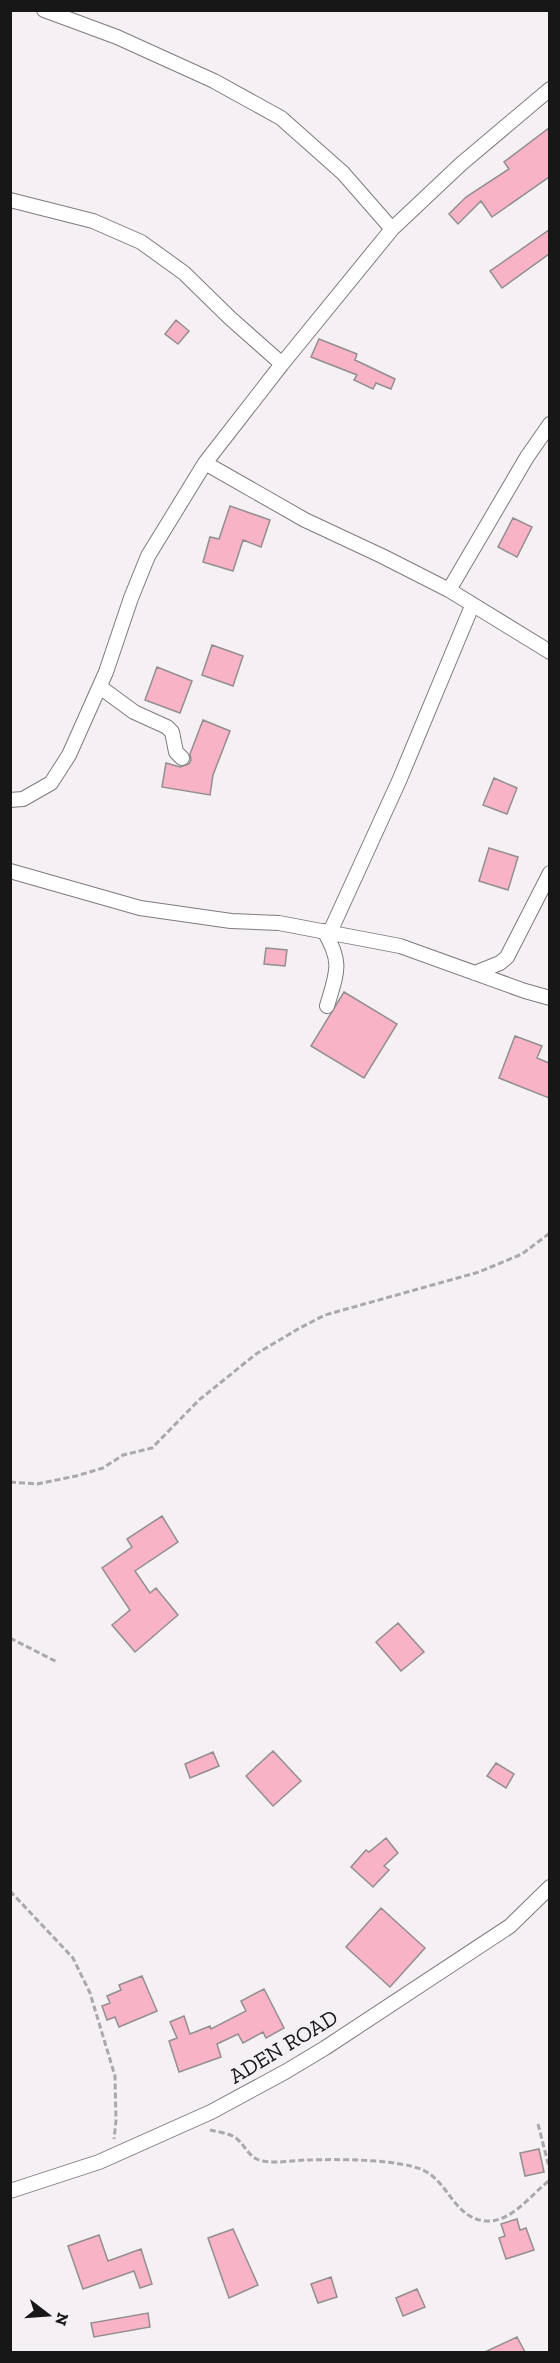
<svg xmlns="http://www.w3.org/2000/svg" width="560" height="2363" font-family="'Zilla Slab',serif">
<style>
.building{fill:#f9b3c6;stroke:#938e8f;stroke-width:1.5}
.lines{fill:none;stroke-linecap:round;stroke-linejoin:round}
.minor-casing{stroke:#7f7b7d;stroke-width:16}
.path{stroke:#aba8aa;stroke-width:3;stroke-dasharray:6 3;stroke-linecap:butt}
.minor{stroke:#fff;stroke-width:14}
.labels{text-anchor:middle;stroke-width:4.5;stroke-linejoin:round;paint-order:stroke}
.street-label{font-size:22px;fill:#181718;stroke:#f4f0f3}
</style>
<rect width="100%" height="100%" fill="#f4f0f3"/>
<path class="building" d="M549,128V177L492,217L481,201L458,224L449,214L466,197L509,169L504,162Z
M549,230V254L502,288L490,271Z
M176,320L189,331L178,344L165,334Z
M319,339L357,354L355,360L395,379L391,389L376,383L373,389L354,380L357,375L311,357Z
M230,506L270,520L261,547L243,540L233,571L203,562L210,537L219,539Z
M513,518L532,527L517,557L498,547Z
M212,645L243,656L233,686L202,675Z
M157,667L192,681L180,713L145,700Z
M203,720L230,731L213,775L210,795L162,787L166,763L180,767L189,764L191,760L190,754Z
M494,778L517,788L507,814L483,805Z
M489,848L518,857L508,890L479,881Z
M266,948L287,950L285,966L264,964Z
M344,992L397,1024L364,1078L311,1046Z
M515,1036L542,1046L537,1058L549,1063V1098L499,1078Z
M162,1516L178,1542L135,1571L150,1593L156,1588L178,1615L135,1652L112,1625L130,1610L102,1568L132,1547L127,1539Z
M398,1623L424,1652L401,1671L376,1642Z
M273,1751L301,1781L273,1806L246,1776Z
M213,1752L219,1766L190,1778L185,1764Z
M496,1763L514,1774L506,1788L487,1776Z
M386,1838L398,1853L384,1866L389,1870L373,1887L351,1867L366,1850L369,1852Z
M381,1908L425,1948L390,1987L346,1947Z
M142,1976L157,2011L119,2027L115,2017L107,2020L102,2006L110,2003L107,1996L121,1990L119,1985Z
M264,1989L284,2028L266,2038L263,2032L243,2043L238,2034L217,2044L221,2057L179,2072L169,2041L177,2038L170,2022L184,2016L190,2034L210,2026L211,2029L246,2011L241,2001Z
M539,2149L544,2172L525,2176L520,2153Z
M517,2219L520,2230L526,2228L534,2250L506,2259L499,2238L505,2236L501,2224Z
M233,2229L258,2285L229,2298L208,2238Z
M99,2235L108,2261L141,2249L152,2284L140,2288L134,2271L83,2289L68,2246Z
M331,2277L337,2297L318,2303L311,2284Z
M417,2289L425,2307L403,2316L396,2298Z
M148,2313L150,2327L94,2337L91,2323Z
M517,2337L525,2352H485Z"/>
<g class="lines">
<defs>
<path id="minor" d="M44,10L117,37L214,81L281,118L343,173L392,229
M10,200L93,221L141,242L184,273L230,318L282,364
M205,463L305,520L382,556L449,590L550,652
M449,590L527,457L550,424
M100,687L134,712L167,727L172,732L176,752L182,758
M10,800L23,799L51,783L69,755L106,672L131,598L148,556L205,463L282,364L392,229L461,164L550,89
M10,871L140,908L231,921L279,923L400,946L525,991L550,998
M324,931C343,963 337,972 327,1006
M330,932L399,781L472,606
M475,973L500,963L507,957L550,873
M10,2191L99,2162L211,2112L285,2072L325,2048L510,1926L550,1887"/>
</defs>
<use href="#minor" class="minor-casing"/>
<path class="path" d="M10,1482L37,1484L76,1476L103,1468L123,1455L152,1448L199,1400L256,1354L298,1329L325,1315L479,1272L522,1254L550,1233
M10,1638L57,1662
M10,1891L73,1958L90,1993L115,2076L116,2121L114,2139
M538,2124L550,2171
M210,2130C218,2132 229,2133 236,2138C246,2146 249,2159 263,2161C278,2164 294,2160 309,2160C337,2159 398,2159 423,2170C448,2181 454,2218 485,2221C512,2223 531,2194 550,2180"/>
<use href="#minor" class="minor"/>
</g>
<g class="labels">
<g class="street-label">
<text transform="translate(283 2046) rotate(-31)" y="8">ADEN ROAD</text>
</g>
</g>
<rect width="560" height="2363" fill="none" stroke="#181718" stroke-width="24"/>
<g transform="translate(48 2315) rotate(107)" stroke="#f4f0f3" stroke-width="4.5" paint-order="stroke">
<path d="M0-4.5L10 22L0 15L-10 22Z" fill="#181718"/>
<text y="-9" font-size="16" font-weight="bold" text-anchor="middle" fill="#181718">N</text>
</g>
</svg>
